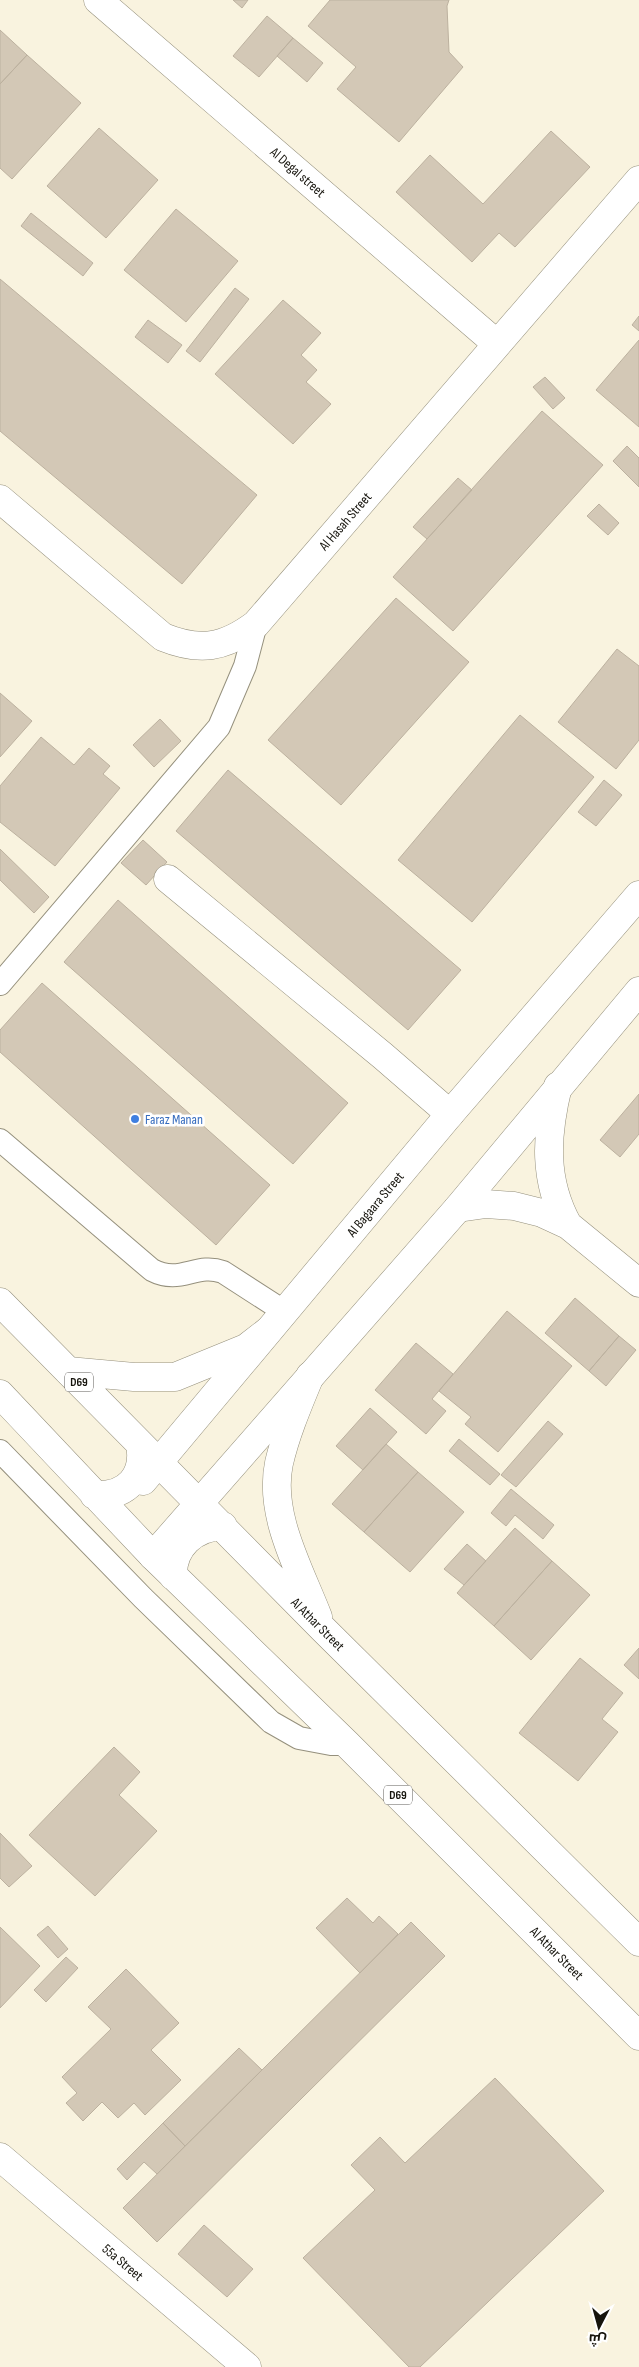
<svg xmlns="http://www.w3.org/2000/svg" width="639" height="2367" font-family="'Sofia Sans Condensed',Cairo,sans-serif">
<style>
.building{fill:#d3c8b6;stroke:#bcb19f}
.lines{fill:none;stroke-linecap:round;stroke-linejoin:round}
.service-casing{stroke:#95907d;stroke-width:24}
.minor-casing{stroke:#95907d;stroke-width:29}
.tertiary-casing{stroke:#95907d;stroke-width:29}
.primary-casing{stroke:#95907d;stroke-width:29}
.service{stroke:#fff;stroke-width:22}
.minor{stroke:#fff;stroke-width:28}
.tertiary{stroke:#fff;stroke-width:28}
.primary{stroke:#fff;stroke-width:28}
.shop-dot{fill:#3f7fe0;stroke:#fff;stroke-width:2}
.labels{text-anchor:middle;stroke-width:5;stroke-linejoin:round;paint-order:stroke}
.shield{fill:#fff;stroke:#5c5a56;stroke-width:1}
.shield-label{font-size:12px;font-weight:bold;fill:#16140d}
.street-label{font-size:14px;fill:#16140d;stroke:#fff}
.shop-label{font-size:14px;fill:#366cbe;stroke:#fff;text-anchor:start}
</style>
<rect width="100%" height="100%" fill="#f9f3df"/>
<path class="building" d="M233,0H248L242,8Z
M330,0H449L447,6L449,52L463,67L399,142L337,89L356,67L308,26Z
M267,16L293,38L259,77L233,56Z
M0,30L27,55L0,84Z
M293,38L323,63L307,82L277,56Z
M27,55L81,103L12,179L0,168V84Z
M99,128L158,180L106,238L47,186Z
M551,131L590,167L515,247L499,233L472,262L396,192L430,155L483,204Z
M176,209L238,261L186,322L124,270Z
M31,213L93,263L83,276L21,226Z
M0,279L257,495L182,584L0,431Z
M235,288L249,299L200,362L186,351Z
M283,300L321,333L301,355L317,370L306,382L331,404L293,444L215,374Z
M639,316V331L632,325Z
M148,320L182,345L168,363L135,337Z
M639,340V427L596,390Z
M545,377L565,398L553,409L533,387Z
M542,411L603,465L453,631L393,577Z
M627,446L639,458V487L613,461Z
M458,478L472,490L427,539L413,527Z
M599,504L619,523L608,535L587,516Z
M396,598L469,662L341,805L268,740Z
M617,649L639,666V740L616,769L558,722Z
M0,693L32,721L0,757Z
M520,715L594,777L472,922L398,860Z
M160,719L181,741L154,767L133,745Z
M41,737L74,765L89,748L110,766L103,774L120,788L55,866L0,822V786Z
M228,770L461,970L408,1030L176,831Z
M604,780L622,795L596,826L578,812Z
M143,840L167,862L146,885L121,863Z
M0,849L49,897L34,913L0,880Z
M118,900L348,1103L293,1164L64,962Z
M42,983L270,1185L216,1245L0,1052V1030Z
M639,1094V1134L620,1157L600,1140Z
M575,1298L619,1336L589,1371L545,1333Z
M507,1311L572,1366L498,1452L465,1424L471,1417L439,1391Z
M619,1336L636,1350L606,1386L589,1371Z
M416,1343L453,1374L432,1399L446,1411L426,1434L375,1390Z
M370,1408L397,1432L363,1470L336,1446Z
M548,1421L563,1434L516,1487L501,1475Z
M459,1439L500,1474L490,1485L449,1451Z
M386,1444L418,1472L364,1532L332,1504Z
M418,1472L464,1512L410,1572L364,1532Z
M511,1489L554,1525L543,1539L515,1515L506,1526L491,1513Z
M515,1528L552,1561L494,1626L457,1593Z
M467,1544L486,1561L464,1585L444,1569Z
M552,1561L590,1595L531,1660L494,1626Z
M639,1648V1679L624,1665Z
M580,1658L623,1693L602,1719L618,1732L578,1781L519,1733Z
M114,1747L140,1772L119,1795L157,1831L95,1896L29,1835Z
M0,1833L32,1866L9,1887L0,1878Z
M347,1898L373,1923L379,1916L398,1934L360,1973L316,1928Z
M411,1922L445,1956L157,2242L123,2208Z
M48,1926L68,1949L58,1958L37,1935Z
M0,1927L40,1966L0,2008Z
M66,1957L78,1968L46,2002L34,1990Z
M126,1969L179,2023L151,2050L181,2080L145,2115L134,2103L118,2118L102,2102L83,2121L66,2103L77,2093L62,2077L111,2029L88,2007Z
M239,2048L262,2070L185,2146L163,2123Z
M495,2078L604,2191L420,2367H409L303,2258L375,2190L351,2165L380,2137L405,2163Z
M163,2123L185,2146L157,2174L144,2162L127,2180L117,2169Z
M204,2225L253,2269L227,2297L178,2254Z"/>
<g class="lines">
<defs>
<path id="service" d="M0,984L219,727L245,666L256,624
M0,1140L152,1270C181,1285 196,1262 223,1272L285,1312
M0,1451L143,1598L271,1722L299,1738L331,1744H347"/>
<path id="minor" d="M98,0L497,344
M0,499L163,637C200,652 224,648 256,624L639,180
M168,879L383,1056L450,1114
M558,1086C546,1135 543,1180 568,1225
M458,1208L486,1204L514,1206L542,1213L568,1225L639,1283
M0,2157L247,2367"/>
<path id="tertiary" d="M143,1481L450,1114L639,895
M153,1556L458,1208L639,991"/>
<path id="primary" d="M0,1302L324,1630L639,1942
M68,1371L134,1377H175L246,1348L268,1331
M310,1376C298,1405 286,1433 279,1463C268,1515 300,1570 318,1617
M0,1394L153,1556L347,1744L639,2036
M94,1495C127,1497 146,1476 140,1444
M173,1576C172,1547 194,1527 223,1526"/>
</defs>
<use href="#service" class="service-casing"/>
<use href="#minor" class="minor-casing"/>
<use href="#tertiary" class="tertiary-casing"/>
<use href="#primary" class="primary-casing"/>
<use href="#service" class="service"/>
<use href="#minor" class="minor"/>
<use href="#tertiary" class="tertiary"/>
<use href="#primary" class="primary"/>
</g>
<circle class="shop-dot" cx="135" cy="1119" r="5"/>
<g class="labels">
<g class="shield">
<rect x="65" y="1372.5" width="28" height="19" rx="4"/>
<rect x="384" y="1785.5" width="28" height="19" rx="4"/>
</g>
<g class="shield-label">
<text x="79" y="1386">D69</text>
<text x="398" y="1799">D69</text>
</g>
<g class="street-label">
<text transform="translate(298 172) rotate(41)" y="5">Al Degal street</text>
<text transform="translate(345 521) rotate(-49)" y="5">Al Hasah Street</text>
<text transform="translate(375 1204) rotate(-50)" y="5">Al Bagaara Street</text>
<text transform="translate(318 1624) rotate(45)" y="5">Al Athar Street</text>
<text transform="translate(557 1953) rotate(45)" y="5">Al Athar Street</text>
<text transform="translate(123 2262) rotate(40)" y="5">55a Street</text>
</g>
<g class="shop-label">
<text x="145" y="1124">Faraz Manan</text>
</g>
</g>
<g transform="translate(599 2327) rotate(186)" stroke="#ffffff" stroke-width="4" paint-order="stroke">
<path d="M0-4L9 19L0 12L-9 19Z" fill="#16140d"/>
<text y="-8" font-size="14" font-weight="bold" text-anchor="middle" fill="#16140d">ش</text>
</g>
</svg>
